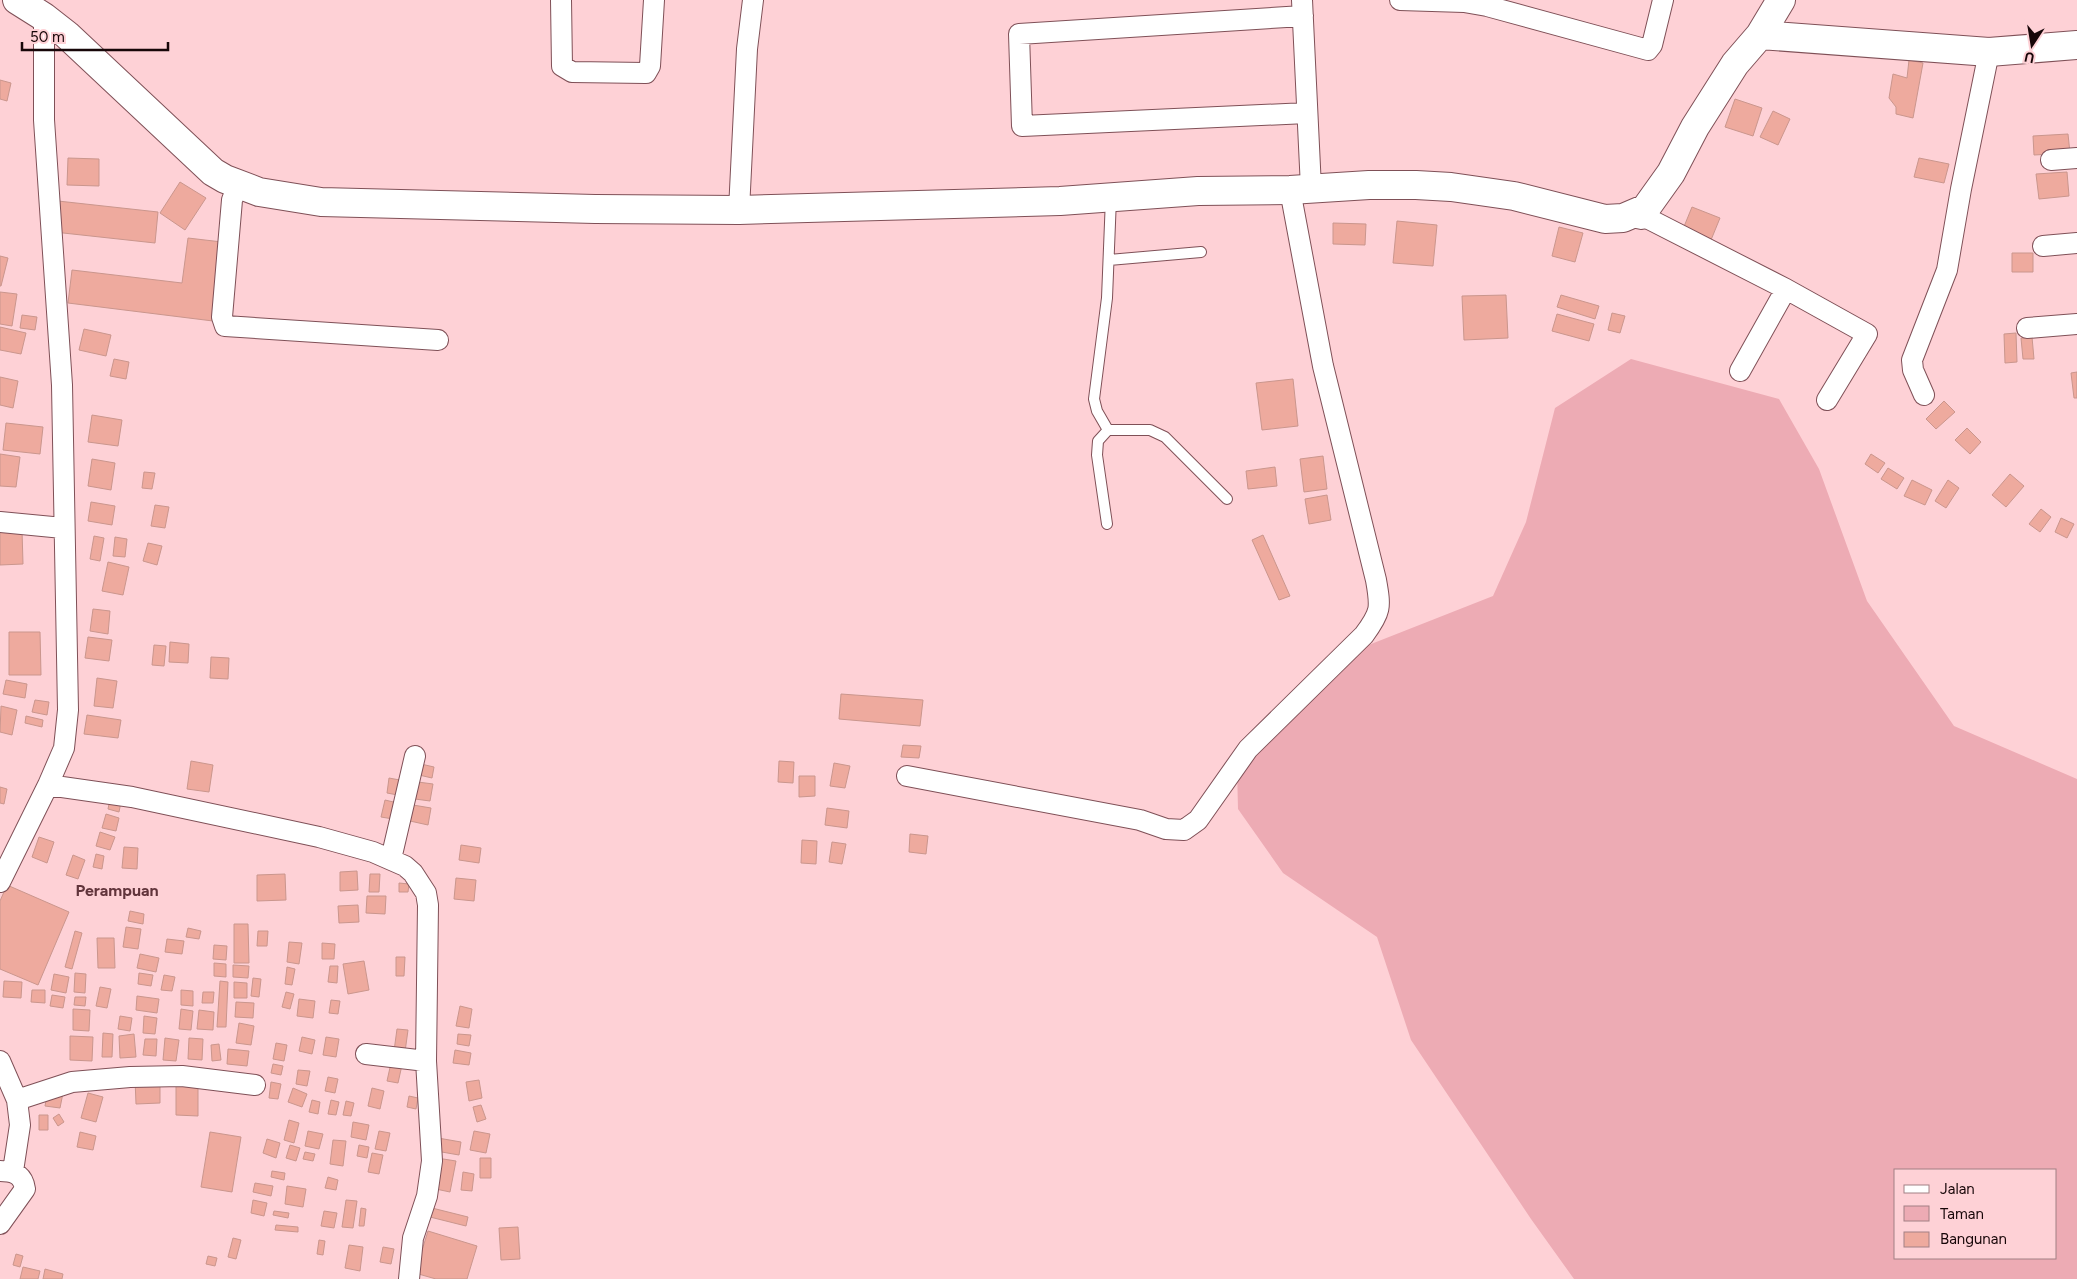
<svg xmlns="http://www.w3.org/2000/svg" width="2077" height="1279" font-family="Figtree,sans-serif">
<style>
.green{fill:#edabb4;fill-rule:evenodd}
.building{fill:#eeaa9e;stroke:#ca968d}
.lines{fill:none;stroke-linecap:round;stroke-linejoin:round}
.lane-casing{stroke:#7f5057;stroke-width:12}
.street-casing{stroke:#7f5057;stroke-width:22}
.secondary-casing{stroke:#7f5057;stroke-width:30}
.lane{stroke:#fff;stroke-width:10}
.street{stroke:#fff;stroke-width:20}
.secondary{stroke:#fff;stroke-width:28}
.labels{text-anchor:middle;stroke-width:4;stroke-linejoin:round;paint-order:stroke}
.quarter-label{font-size:16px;font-weight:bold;fill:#61343b;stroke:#fed1d6}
</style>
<rect width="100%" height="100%" fill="#fed1d6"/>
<path class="green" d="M1631,359L1779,399L1819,469L1867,601L1954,726L2077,779V1279H1574L1531,1219L1411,1040L1377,937L1283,873L1238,809L1237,768L1361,648L1493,596L1526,522L1555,408ZM1896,1170H2056V1258H1896Z"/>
<path class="building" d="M1909,60L1923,63L1913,118L1896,114V107L1889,98L1893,74L1907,78Z
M0,80L11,83L7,101L0,99Z
M1735,99L1762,108L1753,136L1725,127Z
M1773,111L1790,119L1778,145L1760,137Z
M2068,134L2070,153L2034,155L2033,136Z
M68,158L99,159V186L67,185Z
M1919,158L1949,164L1944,183L1914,177Z
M2067,172L2069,196L2039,199L2036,174Z
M180,182L206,198L185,230L160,213Z
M58,201L158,212L155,243L54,232Z
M1692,207L1720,218L1711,240L1683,229Z
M1397,221L1437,225L1433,266L1393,263Z
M1333,223L1366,224L1365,245L1333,244Z
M1559,227L1583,233L1575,262L1552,256Z
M188,238L222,242L213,321L68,303L72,270L182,283Z
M2012,253H2033V272H2012Z
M0,256L8,258L1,286H0Z
M0,292L17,294L12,326L0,324Z
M1506,295L1508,338L1464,340L1462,296Z
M1561,295L1599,306L1595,319L1557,307Z
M1612,313L1625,316L1620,333L1608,330Z
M1557,314L1594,324L1589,341L1552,331Z
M22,315L37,317L35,330L20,328Z
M0,327L26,333L21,354L0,350Z
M84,329L111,335L106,356L79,350Z
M2016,333L2017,362L2005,363L2004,334Z
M2032,337L2034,359H2023L2021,338Z
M114,359L129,362L126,379L110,376Z
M2077,372V398H2074L2071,373Z
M0,377L18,381L13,408L0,405Z
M1293,379L1298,426L1262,430L1256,383Z
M1944,401L1955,412L1936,429L1926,419Z
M92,415L122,420L118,446L88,442Z
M6,423L43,427L40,454L3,450Z
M1967,428L1981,442L1970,454L1955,440Z
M0,454L20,457L16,487L0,486Z
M1871,454L1885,463L1878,473L1865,464Z
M1323,456L1327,489L1304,492L1300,459Z
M92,459L115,463L111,490L88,486Z
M1275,467L1277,486L1248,489L1246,471Z
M1888,468L1904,478L1897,489L1881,479Z
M144,472L155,473L152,489L142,488Z
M2010,474L2024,486L2006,507L1992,495Z
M1912,480L1932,490L1925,505L1904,496Z
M1948,480L1959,488L1946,508L1935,501Z
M1327,495L1331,520L1309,524L1305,499Z
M91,502L115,506L112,525L88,521Z
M155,505L169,507L165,528L151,526Z
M2041,509L2051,517L2040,532L2029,524Z
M2061,518L2074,524L2067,538L2055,532Z
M0,530H22L23,564L0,565Z
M1263,535L1290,596L1279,600L1252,540Z
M94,536L104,538L100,561L90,559Z
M115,537L127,539L125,557L113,556Z
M148,543L162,546L157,565L143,561Z
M108,562L129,567L123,595L102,591Z
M93,609L110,611L108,634L90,631Z
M9,632H40L41,675H9Z
M88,637L112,640L109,661L85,658Z
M170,642L189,644L188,663L169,662Z
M154,645L166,646L164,666L152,665Z
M211,657L229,658L228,679L210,678Z
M97,678L117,681L113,708L94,706Z
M6,680L27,684L25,698L3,694Z
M841,694L923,700L920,726L839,719Z
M35,700L49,702L47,715L32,712Z
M1,706L17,710L12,735L0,732Z
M87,715L121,720L118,738L84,734Z
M26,716L43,720L42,727L25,723Z
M903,745L921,746L919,758L901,757Z
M191,761L213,765L209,792L187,789Z
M779,761L794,762L793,783L778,782Z
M834,763L850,766L845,788L830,786Z
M421,764L434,767L432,778L419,775Z
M799,776H815V796L799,797Z
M389,778L405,781L403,796L387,793Z
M418,782L433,784L430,801L415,799Z
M0,787L7,789L4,804L0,803Z
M110,799L121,802L119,812L108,809Z
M385,800L402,804L399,820L381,817Z
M413,805L431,808L428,825L410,821Z
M827,808L849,811L847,828L825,825Z
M106,814L119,818L116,831L102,828Z
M100,832L115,837L110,850L96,846Z
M910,834L928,836L926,854L909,852Z
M39,837L54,842L47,863L32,857Z
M802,840L817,841L816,864L801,863Z
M832,842L846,844L842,864L829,862Z
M461,845L481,848L479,863L459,860Z
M124,847L138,848L137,869L122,868Z
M96,854L104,856L102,869L93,867Z
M73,855L85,860L78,879L66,875Z
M357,871L358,890L340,891V872Z
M285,874L286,900L257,901V875Z
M370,874H380L379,892H369Z
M456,878L476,880L474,901L454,899Z
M399,883L409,884L408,892H399Z
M7,885L69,912L38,985L0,969V901Z
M367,896H386L385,914L366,913Z
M358,905L359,922L339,923L338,906Z
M130,911L144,914L143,924L128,921Z
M234,924H248L249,963H234Z
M126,927L141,929L138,949L123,947Z
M188,928L201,931L199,939L186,937Z
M75,931L82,933L72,969L65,967Z
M258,931H268L267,946H257Z
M97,938H114L115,968H98Z
M167,939L184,941L182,954L165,952Z
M289,942L302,943L299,964L287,962Z
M322,943L335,944L334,959H322Z
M214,945L227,946L226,960L213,959Z
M140,954L159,958L156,972L137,968Z
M396,957H405L404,976H396Z
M364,961L369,990L348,994L343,964Z
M214,963L226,964V977L214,976Z
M233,965L249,966L248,978L233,977Z
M330,966H338L337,983L328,982Z
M287,967L295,969L292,985L285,984Z
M75,973L86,974L85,993L74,992Z
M139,973L153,975L151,986L138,984Z
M54,974L69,977L66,993L51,990Z
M164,975L175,977L172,991L161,990Z
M253,978L261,979L259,997L251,996Z
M4,981L22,982L21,998L3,997Z
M220,981L228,982L226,1027H217Z
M234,982L247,983V998H234Z
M100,987L111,989L107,1008L96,1006Z
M32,990H45V1003L31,1002Z
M181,990L193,991V1006L181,1005Z
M203,992H214L213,1003H202Z
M286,992L294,994L290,1009L282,1007Z
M52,995L65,997L63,1008L50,1006Z
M137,996L159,999L157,1013L136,1010Z
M75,997H86L85,1006L74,1005Z
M299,999L315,1001L313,1018L297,1016Z
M331,1000L340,1001L338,1014L329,1013Z
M236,1002L254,1003L253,1018L235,1017Z
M460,1006L472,1009L469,1028L456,1026Z
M73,1009L90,1010L89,1031L73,1030Z
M181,1009L193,1011L191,1030L179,1029Z
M199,1010L214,1012L213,1030L197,1029Z
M120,1016L132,1018L130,1031L118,1029Z
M144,1016L157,1018L155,1034L143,1033Z
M239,1023L254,1026L251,1045L236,1043Z
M397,1029L408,1030L405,1052L394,1051Z
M103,1033L113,1034L112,1057H102Z
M134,1034L136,1057L120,1058L119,1036Z
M458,1034L471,1035L469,1046L457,1044Z
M70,1036L93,1037L92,1061L70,1060Z
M302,1037L315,1040L312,1054L299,1051Z
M326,1037L339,1039L336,1057L323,1055Z
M165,1038L179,1040L176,1061L163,1060Z
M189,1038L203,1039L202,1060L188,1059Z
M145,1039H157L156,1056L143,1055Z
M276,1043L287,1045L284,1061L273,1059Z
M219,1044L221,1060L212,1061L211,1045Z
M228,1049L249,1051L247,1066L227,1064Z
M455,1050L471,1053L469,1065L453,1063Z
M391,1063L402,1065L398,1083L387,1081Z
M273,1064L283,1066L281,1075L271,1073Z
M298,1070L310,1071L307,1086L296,1084Z
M328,1077L338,1079L335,1093L325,1091Z
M160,1078V1103L136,1104L135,1079Z
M479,1080L482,1098L469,1101L466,1082Z
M176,1081H198V1116L176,1115Z
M271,1082L281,1084L278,1099L269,1098Z
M293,1088L307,1094L302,1107L288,1102Z
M372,1088L384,1091L380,1109L368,1106Z
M48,1090L63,1093L60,1108L45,1106Z
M88,1093L103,1097L96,1122L81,1118Z
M409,1096L418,1098L416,1109L407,1107Z
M312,1100L320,1102L318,1114L309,1112Z
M331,1100L339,1102L336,1115L328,1114Z
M346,1101L354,1103L351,1116L343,1115Z
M481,1105L486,1119L477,1122L473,1107Z
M59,1114L64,1122L58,1126L53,1118Z
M39,1115H48V1130H39Z
M289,1120L299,1123L294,1143L284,1140Z
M353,1122L369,1125L366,1140L351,1137Z
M308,1131L323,1134L319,1149L305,1146Z
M379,1131L390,1133L386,1151L375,1149Z
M474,1131L490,1134L486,1153L470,1150Z
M80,1132L96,1136L93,1150L77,1147Z
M210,1132L241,1137L232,1192L201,1187Z
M438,1138L461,1142L459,1155L436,1151Z
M267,1139L280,1143L276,1158L263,1153Z
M333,1140L346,1141L343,1166L330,1164Z
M290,1145L300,1148L296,1161L286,1158Z
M359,1145L369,1147L367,1158L357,1156Z
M305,1152L315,1154L313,1161L303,1159Z
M372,1153L383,1155L379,1174L368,1172Z
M437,1158L456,1161L450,1192L431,1188Z
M480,1158H491V1178H480Z
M272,1171L285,1173L284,1180L271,1177Z
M463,1172L474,1174L472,1191L461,1190Z
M328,1177L338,1180L336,1190L325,1188Z
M255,1183L273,1186L271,1196L253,1192Z
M287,1186L306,1189L303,1207L285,1204Z
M253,1200L267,1203L264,1216L251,1213Z
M346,1200L357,1201L353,1228L342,1227Z
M361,1208L366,1209L364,1226H359Z
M432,1208L468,1217L466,1226L430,1217Z
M274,1211L289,1213L288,1218L273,1215Z
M324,1211L337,1213L334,1228L321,1226Z
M276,1225L298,1227V1232L275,1230Z
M518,1227L520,1259L501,1260L499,1228Z
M428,1231L477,1246L467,1279H436L415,1273Z
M233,1238L241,1240L236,1259L228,1257Z
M319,1240L325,1241L323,1255L317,1254Z
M349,1245L363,1247L360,1271L345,1268Z
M383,1247L394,1249L391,1264L380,1262Z
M16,1254L23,1256L20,1267L13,1265Z
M208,1256L217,1258L215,1266L206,1264Z
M23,1267L40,1271L38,1279H20Z
M45,1269L63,1274L62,1279H43Z"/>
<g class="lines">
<defs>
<path id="lane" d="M1111,198L1107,298L1094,399L1097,411L1108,430H1150L1165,437L1227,499
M1109,260L1201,252
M1107,524L1097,455L1098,441L1108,430"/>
<path id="street" d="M561,0L562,66L572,72L646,73L650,66L654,0
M1302,0L1311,188
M1400,0L1464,2L1487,6L1648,50L1652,45L1663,0
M1303,16L1019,34L1022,126L1307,113
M2051,160L2077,158
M238,185L232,200L222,317L225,326L438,340
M739,210L747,49L753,0
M1641,215L1786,289L1867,334L1827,400
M2043,246L2077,243
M2027,328L2077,324
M1740,371L1786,289
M1924,395L1913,370L1912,360L1947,270L1961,189L1989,52
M0,522L63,528
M907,776L1140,820L1166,829L1184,830L1198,820L1248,749L1364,635C1381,612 1381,608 1376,580L1323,366L1290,190
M48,785L132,797L319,837L373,852L405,866L413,873L426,893L428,905L426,1061L432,1161L427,1196L413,1238L409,1279
M391,859L415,756
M0,882L48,785L64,748L68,710L62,385L44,120V17
M366,1054L426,1061
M0,1061L17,1100L20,1125L13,1171
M17,1100L72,1082L130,1077L182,1076L255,1085
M0,1171C13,1171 23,1174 25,1189L0,1224"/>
<path id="secondary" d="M17,0L44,17L67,35L213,172L225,179L259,192L321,202L595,209L739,210L1060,201L1198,191L1290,190L1369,185H1416L1451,187L1514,196L1605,219L1623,218L1637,212L1641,215L1671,173L1695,127L1735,64L1760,35L1781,0
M1760,35L1989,52L2077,45"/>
</defs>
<use href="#lane" class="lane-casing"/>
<use href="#street" class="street-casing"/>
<use href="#secondary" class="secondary-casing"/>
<use href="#lane" class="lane"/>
<use href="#street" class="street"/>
<use href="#secondary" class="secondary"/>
</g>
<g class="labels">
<g class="quarter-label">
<text x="117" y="896">Perampuan</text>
</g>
</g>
<rect x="1894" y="1169" width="162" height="90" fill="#fed1d6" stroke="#a28084"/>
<rect x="1904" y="1185" width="25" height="8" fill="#ffffff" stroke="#a28084"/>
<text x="1940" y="1194" font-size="15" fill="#170608">Jalan</text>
<rect x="1904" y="1206" width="25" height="15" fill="#edabb4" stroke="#a28084"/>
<text x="1940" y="1219" font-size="15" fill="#170608">Taman</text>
<rect x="1904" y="1232" width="25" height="15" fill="#eeaa9e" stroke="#a28084"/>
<text x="1940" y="1244" font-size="15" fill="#170608">Bangunan</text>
<g transform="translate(2032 45) rotate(192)" stroke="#fed1d6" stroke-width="4" paint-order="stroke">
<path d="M0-4L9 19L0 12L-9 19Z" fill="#170608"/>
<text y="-8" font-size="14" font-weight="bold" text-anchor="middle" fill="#170608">U</text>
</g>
<path d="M22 42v8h146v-8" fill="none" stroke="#170608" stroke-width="2.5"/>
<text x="30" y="42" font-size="15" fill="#170608" stroke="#fed1d6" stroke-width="4" paint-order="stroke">50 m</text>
</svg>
